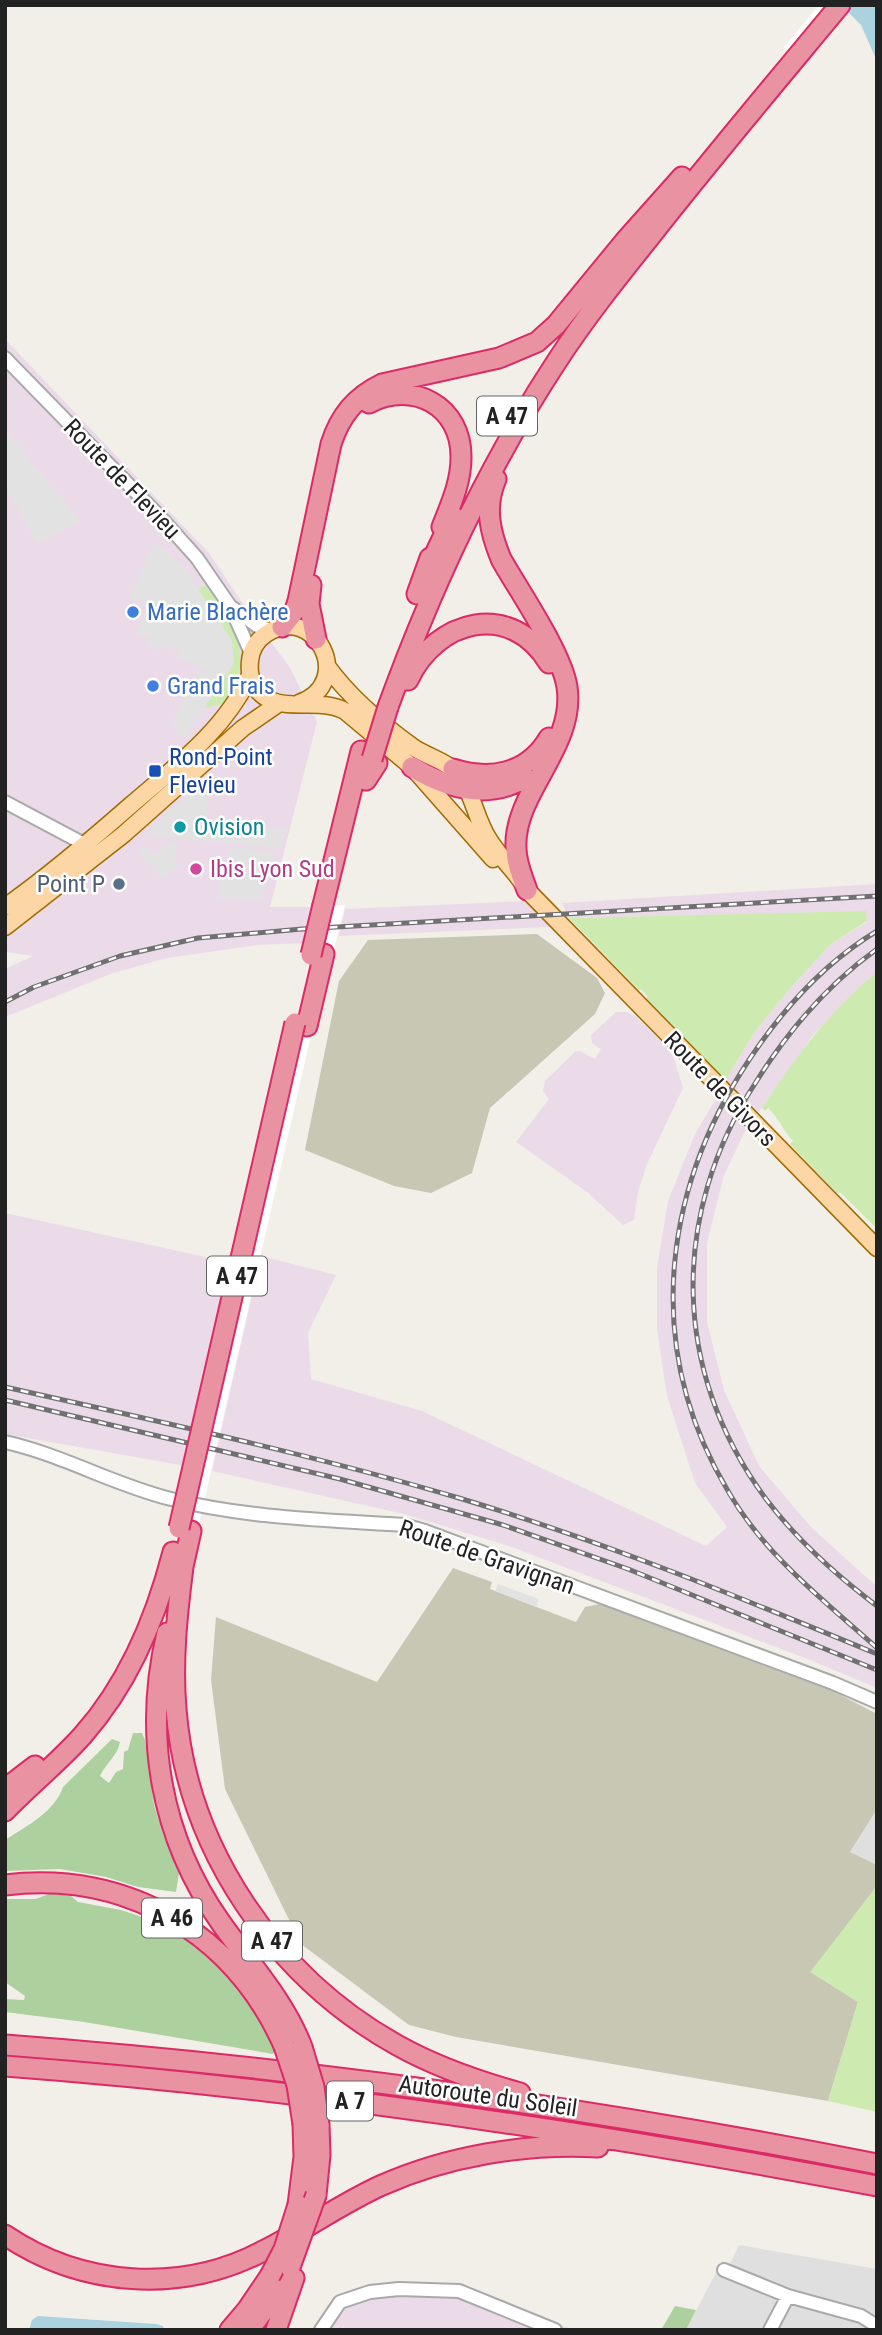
<svg xmlns="http://www.w3.org/2000/svg" width="882" height="2335" font-family="'Roboto Condensed',sans-serif">
<style>
.residential{fill:#e0dfdf}
.industrial{fill:#ebdbe8}
.construction{fill:#c7c7b4}
.grass{fill:#cdebb0}
.forest{fill:#add19e}
.parking{fill:#e2e2e2}
.water{fill:#aad3df}
.pier{fill:#fff}
.lines{fill:none;stroke-linecap:round;stroke-linejoin:round}
.minor-casing{stroke:#a9a9a9;stroke-width:16}
.major-casing{stroke:#a06b00;stroke-width:19}
.highway-casing{stroke:#dc2a67;stroke-width:23}
.minor{stroke:#fff;stroke-width:12}
.major{stroke:#fcd6a4;stroke-width:16}
.highway{stroke:#e892a2;stroke-width:19}
.rail-casing{stroke:#707070;stroke-width:5}
.rail{stroke:#fff;stroke-width:2.5;stroke-dasharray:8;stroke-linecap:butt}
.highway-bridge-casing{stroke:#dc2a67;stroke-width:23;stroke-linecap:butt}
.highway-bridge{stroke:#e892a2;stroke-width:19}
.shop-dot{fill:#3f7fe0;stroke:#fff;stroke-width:2.5}
.transit-dot{fill:#1a4fb4;stroke:#fff;stroke-width:2.5}
.culture-dot{fill:#0f9aa8;stroke:#fff;stroke-width:2.5}
.hotel-dot{fill:#d1479c;stroke:#fff;stroke-width:2.5}
.service-dot{fill:#5c6f8a;stroke:#fff;stroke-width:2.5}
.labels{text-anchor:middle;stroke-width:5;stroke-linejoin:round;paint-order:stroke}
.shield{fill:#fff;stroke:#646464;stroke-width:2}
.shield-label{font-size:23px;font-weight:bold;fill:#222}
.street-label{font-size:24px;fill:#222;stroke:#fff}
.shop-label{font-size:24px;fill:#366cbe;stroke:#fff;text-anchor:start}
.transit-label{font-size:24px;fill:#164399;stroke:#fff;text-anchor:start}
.culture-label{font-size:24px;fill:#0d838f;stroke:#fff;text-anchor:start}
.hotel-label{font-size:24px;fill:#b23c85;stroke:#fff;text-anchor:start}
.service-label{font-size:24px;fill:#4e5e75;stroke:#fff;text-anchor:end}
</style>
<rect width="100%" height="100%" fill="#f2efe9"/>
<path class="residential" d="M877,1809V1865L850,1852Z
M739,2245L877,2269V2330H686L722,2261L730,2264Z"/>
<path class="industrial" d="M5,339L209,553L252,617L289,666L317,722L270,907H312L304,943L258,945L167,958L113,973L5,1017V969L33,956L5,952Z
M877,884V972L841,1006L811,1038L756,1116L724,1083L753,1034L792,986L831,944L867,922L866,912L569,918L562,903Z
M527,901L551,927L339,936L345,909Z
M616,1012H626L635,1016L672,1052L683,1088L647,1164L638,1192L634,1220L623,1225L587,1192L516,1142L549,1099L543,1091L545,1081L576,1051H580L595,1059L601,1049L592,1043L591,1035Z
M717,1097L748,1125L724,1175L707,1243V1322L724,1390L759,1466L811,1527L877,1587V1688L810,1660L509,1546L404,1514L212,1471L261,1256L336,1275L308,1333L311,1379L422,1411L706,1546L727,1527L695,1483L667,1396L657,1329V1268L668,1201L695,1134Z
M5,1213L233,1263L186,1466L5,1434Z
M403,2282L464,2286L573,2330H313L336,2297L369,2284Z"/>
<path class="construction" d="M537,934L597,978L605,993L595,1014L490,1108L472,1173L431,1193L394,1186L305,1150L339,981L368,940Z
M453,1568L492,1582L490,1589L576,1622L585,1607L600,1604L835,1692L877,1714V1809L850,1852L877,1865V1886L811,1972L858,2002L828,2101L456,2037L409,2025L301,1944L225,1789L211,1680L216,1617L377,1682Z"/>
<path class="grass" d="M203,586L208,587L240,634L243,646L240,648C242,669 238,686 226,703L204,708L234,663L231,639L198,589Z
M866,911L867,921L831,944L792,986L753,1034L724,1083L707,1066L700,1053L647,999V996L642,990H639L569,918Z
M877,972V1229L841,1193H837L790,1144L793,1141C783,1131 779,1118 768,1108L765,1111L762,1108C794,1059 830,1010 877,972Z
M877,1886V2112L828,2101L858,2002L810,1972Z"/>
<path class="forest" d="M133,1733H142L145,1740L154,1805L164,1837L179,1873L176,1892L138,1887L106,1877L60,1869L5,1871V1840C26,1826 54,1813 63,1787L112,1739L120,1742C118,1755 106,1763 100,1776L109,1783L116,1772L123,1769L124,1752L128,1750Z
M51,1893L71,1896L78,1902L121,1910L160,1923L179,1934L211,1960L241,1991L263,2023L275,2052L273,2054L84,2022L5,2012V1999L24,2000L25,1996L5,1982V1899H36Z
M675,2306L696,2310L686,2330H661Z"/>
<path class="parking" d="M5,429L80,522L37,543L5,485Z
M154,544L166,549L174,561L181,562L232,642L234,663L204,708L198,705L204,711L194,721L185,738L175,733L179,727L172,723L198,671L204,674L206,671L177,657L179,650L163,646L160,650L148,644L150,639L136,633L148,606L130,598Z
M202,781L207,787V824L232,834L238,821L261,831L286,828L283,848L148,836L153,831L152,827Z
M171,840L177,845L174,860L179,865L162,879L139,852L144,846L156,855Z
M230,847L275,852L261,899L218,898L221,866L227,865Z
M498,1584L539,1599L536,1607L495,1591Z"/>
<path class="water" d="M841,5H877V61L861,25Z
M38,2316L156,2324L163,2326L164,2330H29L32,2320Z"/>
<path class="pier" d="M819,5H850L802,62L784,47Z
M313,905H345L333,954L303,956Z
M289,1022L313,1027L197,1532L173,1527Z"/>
<g class="lines">
<defs>
<path id="minor" d="M5,358L163,520L197,558L230,606L257,626L273,630
M230,606L251,653
M5,802L86,845L90,850
M5,1442C63,1455 114,1485 171,1499C245,1518 328,1520 404,1525L425,1531L833,1683L877,1702
M724,2270L788,2296L861,2316L877,2326
M321,2330L340,2302L370,2292L399,2289L459,2291L555,2330
M770,2330L788,2296"/>
<path id="major" d="M327,666C350,698 381,724 413,747C424,755 447,762 455,771C474,793 474,815 488,838C499,857 516,871 527,890L877,1248
M299,703C357,682 314,601 266,634C257,640 251,650 250,661C249,670 250,679 255,687C276,718 316,695 345,711L412,767L493,859
M5,907C49,876 90,841 131,805C175,767 226,729 250,675
M5,927L124,834L243,728L278,704"/>
<path id="highway" d="M369,403C413,380 462,406 461,458C461,482 451,504 442,527
M496,479C484,507 490,532 501,559C519,591 562,653 567,687C576,747 513,793 516,848C516,863 522,876 527,890
M427,571L453,516
M311,585L309,604L316,639
M417,594L430,558
M282,627L295,610L298,601L331,444C340,416 355,397 382,384L499,358L537,342L556,325L625,241L682,177
M408,680C436,619 511,600 549,663
M388,707C432,586 486,469 557,361C585,318 617,278 649,238C711,159 776,82 840,5
M412,767C447,788 488,801 526,777
M453,769C490,781 528,774 549,738
M366,780L377,763
M323,905L361,751
M307,1026L324,954
M183,1567C177,1614 172,1661 176,1709C187,1849 275,1977 397,2045C436,2067 477,2081 520,2093
M180,1580L191,1531
M167,1633C143,1734 160,1837 221,1923C250,1964 284,2000 302,2047
M5,1789L35,1766
M5,1811C30,1785 59,1762 83,1735C128,1684 156,1618 173,1552
M5,1885C128,1870 234,1934 284,2046
M5,2045C297,2067 589,2107 877,2164
M5,2066C298,2088 588,2131 877,2186
M316,2195L320,2155L319,2125
M298,2205L304,2157L303,2124
M5,2235C82,2287 181,2294 263,2251C303,2231 339,2205 380,2186C447,2156 525,2143 598,2147
M230,2330L247,2310L270,2276
M249,2330L270,2302L290,2267
M276,2330L294,2278"/>
</defs>
<use href="#minor" class="minor-casing"/>
<use href="#major" class="major-casing"/>
<use href="#highway" class="highway-casing"/>
<use href="#minor" class="minor"/>
<use href="#major" class="major"/>
<use href="#highway" class="highway"/>
<defs>
<path id="rail" d="M877,931C829,960 792,999 760,1044C663,1180 640,1344 728,1491C764,1554 823,1600 877,1648
M877,949C828,984 788,1031 756,1082C670,1214 671,1371 766,1499C797,1540 836,1575 877,1606
M5,1002L34,987L120,956L198,938L302,929L877,896
M5,1387C157,1421 310,1454 459,1498C602,1541 739,1597 877,1654
M5,1400L340,1479L503,1525L628,1569L877,1670"/>
</defs>
<use href="#rail" class="rail-casing"/>
<use href="#rail" class="rail"/>
<defs>
<path id="highway-bridge" d="M372,759L388,707
M311,955L323,905
M179,1528L295,1023
M284,2046L297,2085L303,2124
M302,2047L314,2087L319,2125
M290,2267L316,2195
M270,2276L284,2249L298,2205"/>
</defs>
<use href="#highway-bridge" class="highway-bridge-casing"/>
<use href="#highway-bridge" class="highway-bridge"/>
</g>
<g class="shop-dot">
<circle cx="133" cy="612" r="7"/>
<circle cx="153" cy="686" r="7"/>
</g>
<rect class="transit-dot" x="148" y="764" width="14" height="14" rx="3.5"/>
<circle class="culture-dot" cx="180" cy="827" r="7"/>
<circle class="hotel-dot" cx="196" cy="869" r="7"/>
<circle class="service-dot" cx="119" cy="884" r="7"/>
<g class="labels">
<g class="shield">
<rect x="477" y="396.5" width="60" height="39" rx="5"/>
<rect x="207" y="1256.5" width="60" height="39" rx="5"/>
<rect x="142" y="1898.5" width="60" height="39" rx="5"/>
<rect x="242" y="1921.5" width="60" height="39" rx="5"/>
<rect x="327" y="2081.5" width="46" height="39" rx="5"/>
</g>
<g class="shield-label">
<text x="507" y="424">A 47</text>
<text x="237" y="1284">A 47</text>
<text x="172" y="1926">A 46</text>
<text x="272" y="1949">A 47</text>
<text x="350" y="2109">A 7</text>
</g>
<g class="street-label">
<text transform="translate(122 479) rotate(46)" y="8">Route de Flevieu</text>
<text transform="translate(720 1089) rotate(46)" y="8">Route de Givors</text>
<text transform="translate(487 1557) rotate(19)" y="8">Route de Gravignan</text>
<text transform="translate(488 2096) rotate(8)" y="8">Autoroute du Soleil</text>
</g>
<g class="shop-label">
<text x="147" y="620">Marie Blachère</text>
<text x="167" y="694">Grand Frais</text>
</g>
<g class="transit-label">
<text x="169" y="765">Rond-Point<tspan x="169" dy="28">Flevieu</tspan></text>
</g>
<g class="culture-label">
<text x="194" y="835">Ovision</text>
</g>
<g class="hotel-label">
<text x="210" y="877">Ibis Lyon Sud</text>
</g>
<g class="service-label">
<text x="105" y="892">Point P</text>
</g>
</g>
<rect width="882" height="2335" fill="none" stroke="#222222" stroke-width="14"/>
</svg>
